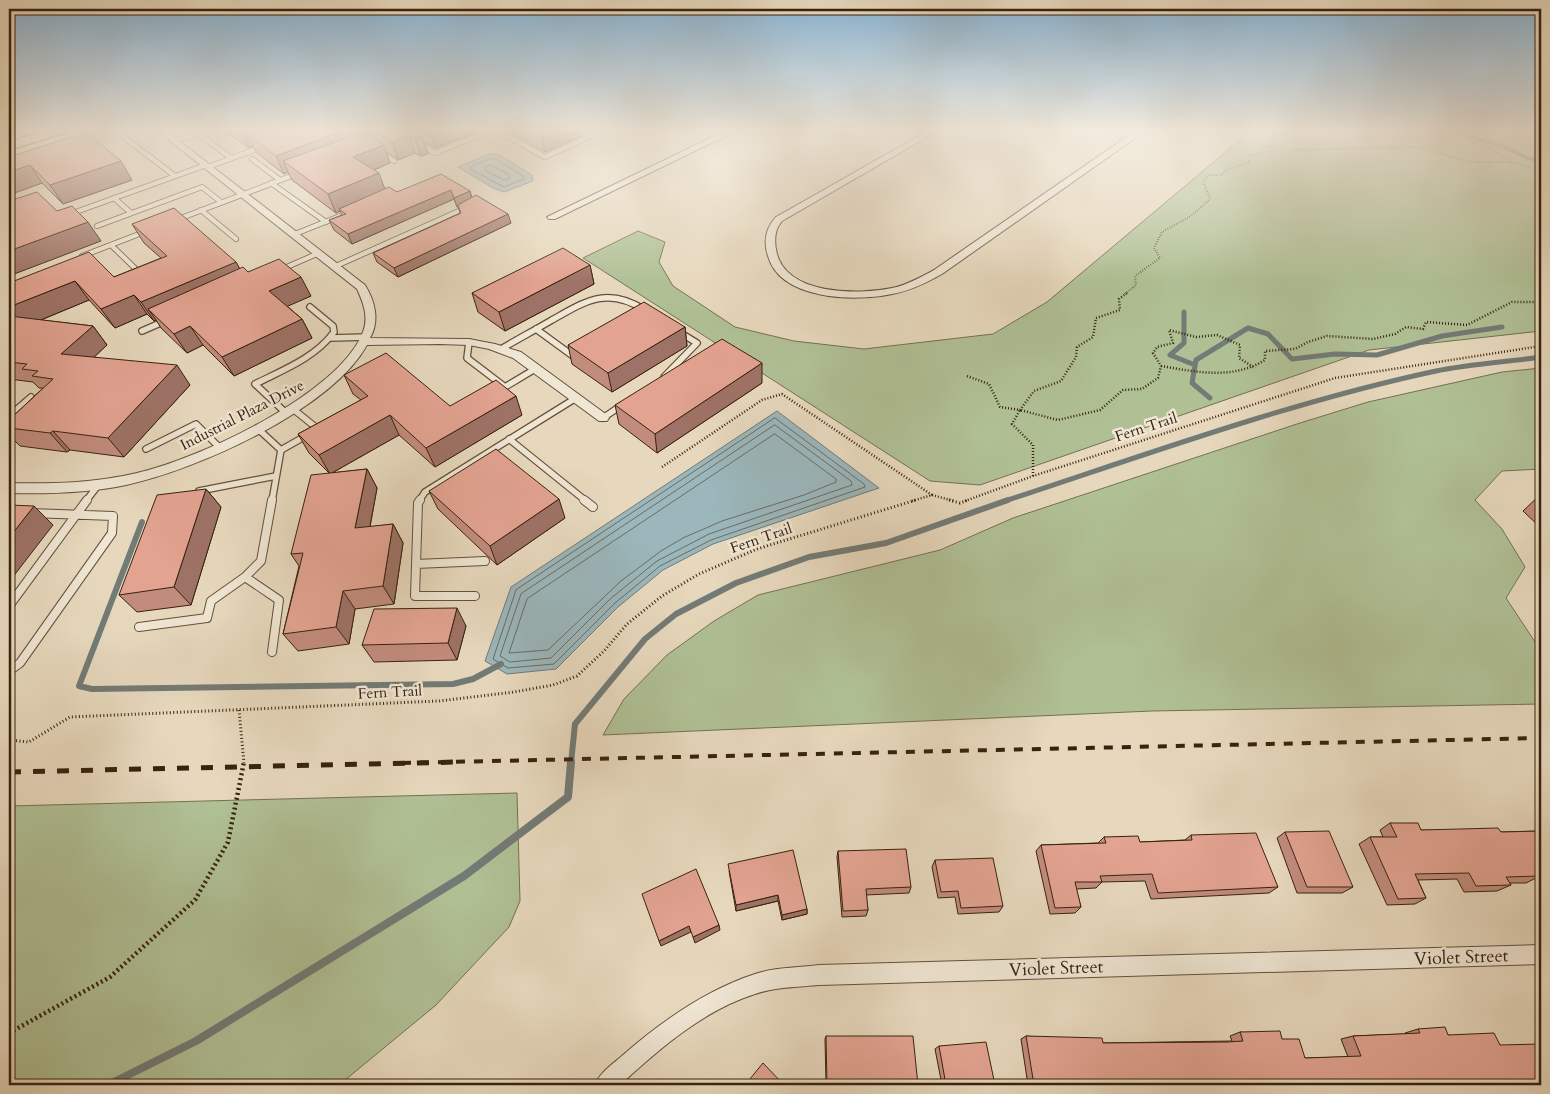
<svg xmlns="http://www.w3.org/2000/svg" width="1550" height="1094" font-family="Cardo,serif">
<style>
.green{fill:#b0c095;stroke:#747152}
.water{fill:#9bb7bc;stroke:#737b76}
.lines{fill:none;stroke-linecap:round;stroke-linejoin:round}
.shore{stroke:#6a6c65;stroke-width:1}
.stream-far3{stroke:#737b76;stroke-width:4}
.stream-far2{stroke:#737b76;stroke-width:5}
.stream-far1{stroke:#737b76;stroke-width:6}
.stream{stroke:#737b76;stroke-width:8}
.lane-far2-casing{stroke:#64503a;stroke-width:6}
.lane-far1-casing{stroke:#64503a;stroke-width:8}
.lane-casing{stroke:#64503a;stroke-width:10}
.street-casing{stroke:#64503a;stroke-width:2}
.primary-casing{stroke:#38220e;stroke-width:3}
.path-far3{stroke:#38220e;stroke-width:2;stroke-dasharray:0.5 2;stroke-linecap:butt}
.path-far2{stroke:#38220e;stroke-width:2.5;stroke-dasharray:1 2;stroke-linecap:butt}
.path-far1{stroke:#38220e;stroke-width:3;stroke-dasharray:1 2.5;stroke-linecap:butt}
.path{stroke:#38220e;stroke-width:4.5;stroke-dasharray:2 3;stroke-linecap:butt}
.lane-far2{stroke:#efe6d4;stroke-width:4.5}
.lane-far1{stroke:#efe6d4;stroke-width:5.5}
.lane{stroke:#efe6d4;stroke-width:8}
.street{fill:#efe6d4;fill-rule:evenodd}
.primary{fill:#e7d8bd;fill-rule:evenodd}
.rail-far1{stroke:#38220e;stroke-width:4;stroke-dasharray:9 9;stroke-linecap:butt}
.rail{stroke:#38220e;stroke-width:5;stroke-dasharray:12 12;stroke-linecap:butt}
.wall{fill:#c28c7d;stroke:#38220e}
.shaded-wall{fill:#9e7266;stroke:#38220e}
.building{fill:#e2a391;stroke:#38220e}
.labels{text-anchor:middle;stroke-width:5;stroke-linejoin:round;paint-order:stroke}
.street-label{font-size:15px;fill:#38220e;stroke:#efe6d4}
.near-street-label{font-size:18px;fill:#38220e;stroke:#efe6d4}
</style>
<rect width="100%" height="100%" fill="#e7d8bd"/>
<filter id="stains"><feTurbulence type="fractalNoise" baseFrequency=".004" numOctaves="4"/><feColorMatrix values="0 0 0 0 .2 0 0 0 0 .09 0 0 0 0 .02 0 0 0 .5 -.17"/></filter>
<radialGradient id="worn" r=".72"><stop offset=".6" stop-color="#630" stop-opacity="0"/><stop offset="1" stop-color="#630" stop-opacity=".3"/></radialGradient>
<path class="green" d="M1253,129H1541V331L1369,350L980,485L930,481L583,258L638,231L665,242L659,262L673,286L735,327L794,341L864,349L993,334L1047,302Z
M1541,368V469L1502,471L1475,500L1502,529L1525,567L1506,598L1541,651V704L1152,711L603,735L624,699L667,655L714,621L758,595L940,550L1013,518L1300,423L1368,402L1502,372Z
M517,793L520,901L509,927L436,1005L339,1085H9V806Z"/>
<path class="water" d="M489,154H498L532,175L533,181L504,192L493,188L458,167Z
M777,411L879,488L713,544L663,570L618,607L556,669L507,674L485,661L511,587Z"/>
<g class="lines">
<path class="shore" d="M490,159H496L523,176L524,179L504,187L470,169L472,166Z
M491,165L509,175L510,178L504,180L486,171L485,168Z
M775,418L864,484L865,487L711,540L660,566L615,603L554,664L508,668L493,659L516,590Z
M775,425L851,481L852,485L709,534L657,561L610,599L551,658L510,662L500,656L521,594Z
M775,434L836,479V482L804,495L722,521L683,538L661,551L621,581L548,650L509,653L527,599Z"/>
<path class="stream-far3" d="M1441,129L1503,146L1527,158L1541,161"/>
<path class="stream-far2" d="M1184,312V343L1170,355L1195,365
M1210,398L1192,383L1196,360L1248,328L1268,334L1292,359L1335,354L1377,355L1442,336L1502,327
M1005,501C1145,455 1291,402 1436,371C1470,364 1506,362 1541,357"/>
<path class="stream-far1" d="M142,522L79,686L92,689L453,684L473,679L501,664
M571,763L575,724L645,639L676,614L736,583L809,557L886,543L1008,500"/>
<path class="stream" d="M108,1085L196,1041L464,876L568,797L571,762"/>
<defs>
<path id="lane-far2" d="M192,129L231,158
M494,129L545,157L606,129
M576,129L590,136
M116,131L175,176
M85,141L121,129
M175,141L209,129
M418,143L435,153L495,129
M380,152L394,161
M252,159L280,180
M208,167L264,146
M271,183L326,222
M114,198L131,213
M201,210L236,239
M73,213L206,165
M176,220L299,173
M97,226L202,187L221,202
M295,234L350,212
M111,245L142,275
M82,256L147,231
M336,266L468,207
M280,270L319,253"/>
<path id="lane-far1" d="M536,329L573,356
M142,331L165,321
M331,338L367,337
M469,342L467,358L505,387L535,369
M501,349C518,339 535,330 552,320C586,301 607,286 645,310
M664,377L697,343L679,332
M286,413L255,384C283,370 315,358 334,332L333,326L310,307
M9,416L31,397
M603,418L622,405
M257,428L281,450L318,429L293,409
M509,439L586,501
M146,449L196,424L219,447
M199,491L276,476
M86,501L99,484
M272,501L281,450
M419,501L425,492L576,398"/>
<path id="lane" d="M420,500L418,503L415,596H475
M584,500L593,507
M416,564L485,561
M245,577L279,600L272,652
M9,606L87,500
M139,627L207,618L211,601L245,577L261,561L272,500
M9,671L20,663L112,533L113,516L31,513"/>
<path id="street" d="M155,129H164L365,285C375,301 380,321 370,338L469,339L495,344L521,352L607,415L609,418L607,421H599L513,358L489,349L469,345L440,344L367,345C331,410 196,470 126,485C88,493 48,494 9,493V483C52,484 95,483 137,473C199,459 339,394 363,332C369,317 363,302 357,289Z
M729,129H740L555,219H549L547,217Z
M931,129H941L782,221C774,230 774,242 777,254C788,295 858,295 892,288C907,285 921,277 934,270L1138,129H1148L942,274C926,283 910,291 892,294C855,302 780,300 768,256C763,241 766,228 776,217Z
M1541,945V964L819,985C798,987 775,987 755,994C704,1010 659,1049 620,1085H595C600,1072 613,1064 623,1055C662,1021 706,990 755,974C775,967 798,968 819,965Z"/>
<path id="primary" d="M49,129H68L66,132L9,150V142Z"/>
</defs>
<use href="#lane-far2" class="lane-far2-casing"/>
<use href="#lane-far1" class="lane-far1-casing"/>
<use href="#lane" class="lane-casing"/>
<use href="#street" class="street-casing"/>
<use href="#primary" class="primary-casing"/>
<path class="path-far3" d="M1274,140L1288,150L1411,147L1426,149L1468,162H1512L1541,171
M1474,144L1486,136L1504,132
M1474,145L1488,147L1511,162
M1125,294L1136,285L1135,276L1160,258L1154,248L1162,232L1191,216L1210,199L1203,181L1209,175H1222L1227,170L1249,162L1250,155L1261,153L1263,148L1273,145V129"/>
<path class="path-far2" d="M1161,366C1197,372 1232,380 1265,360V351L1295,349L1308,342L1327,336L1373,339L1395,334L1406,327L1423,329L1426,322L1467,325L1512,302H1541
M967,376L989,384L1000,407L1020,410L1034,391L1061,381L1076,357L1077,347L1093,337L1096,318L1120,310L1119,299L1127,293
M662,467L762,400L782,394L932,495
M1033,476V445L1012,424L1020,410L1058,420L1100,410L1123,390L1142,389L1158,378L1161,366L1153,353L1157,347L1173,343L1169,330L1196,337L1217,335L1240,345L1239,358L1255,368
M912,501L932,495L954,501
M965,501L1033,476L1335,378L1541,346"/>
<path class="path-far1" d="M949,500L960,503L968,500
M239,710L244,763
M9,740L29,742L70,717L439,701L514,692L553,685L577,676L604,651L627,624L662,596L699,574L757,549L916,500"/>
<path class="path" d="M9,1033L110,977L195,900L228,842L244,762"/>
<use href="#lane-far2" class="lane-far2"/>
<use href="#lane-far1" class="lane-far1"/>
<use href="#lane" class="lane"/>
<use href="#street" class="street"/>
<use href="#primary" class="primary"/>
<path class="rail-far1" d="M402,763L1541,738"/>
<path class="rail" d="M9,772L458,762"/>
</g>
<path class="wall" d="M227,129H486L435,148L424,142L428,154L421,156L415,153L398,160L386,152L390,163L374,170L385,189L397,192L470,191L472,198L511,223L398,277L377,262L373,253L460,213L458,207H457L454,199L352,244L334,230L329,220L342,215L340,211L336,213L292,180L288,172L284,174L257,153L253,146L249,148L229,134Z
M503,129H579L581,136L545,152Z
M75,137L132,180L63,204L42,183L9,195V157Z
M132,224L236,262L240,269L311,296L287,306L302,319L312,338L234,376L203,345L187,353L161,328L156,320L154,321L147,314L115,328L89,300L41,320L93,326L107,345L94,357L190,385L124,457L70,450L67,452L20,446L9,435V420L43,388H39L33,382L9,379V283L114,277L161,258L144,243Z
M590,265L594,284L505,331L478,312L472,293Z
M685,327L687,346L612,392L572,364L568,345Z
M344,375L450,406L522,415L435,467L399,435L332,473L367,469L377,488L370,527L393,524L403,543L394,604L355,609L349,644L298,651L283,634L299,566L291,554L329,473L309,453L298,434L361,400L353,394Z
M762,383L657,453L619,424L615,405Z
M206,489L221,507L191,605L137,612L119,595Z
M429,491L565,518L497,565L438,509Z
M1541,494V528L1523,511Z
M466,626L457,660L374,662L362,645Z
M1390,823L1421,830L1501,832L1541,831V874H1539L1540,876L1526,883H1510L1511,885L1497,891L1464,892L1457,879L1418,880L1426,898L1415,904L1387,905L1359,844L1370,837H1383L1380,830Z
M1285,832L1353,887L1342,893H1297L1277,838Z
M1191,835L1278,887L1269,893L1151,899L1145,881L1102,882L1096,888L1076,889L1081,907L1075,913L1050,914L1036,851L1041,845L1098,843L1104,837L1140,842L1185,840Z
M838,851L911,887L909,893L866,895L868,910L866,916L842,917L837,857Z
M935,860L1003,906L999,912L958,914L955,897L938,898L932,867Z
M729,871L807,909V914L782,920L778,901L736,911Z
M1418,1029L1500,1045L1541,1085H1028L1021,1039L1026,1036L1103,1043L1232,1041L1230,1036L1240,1032L1282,1039L1305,1058L1348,1057L1341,1039L1353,1036L1406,1034L1405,1033Z
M826,1036L918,1085H826L825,1039Z
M939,1046L995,1085H942L935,1049Z"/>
<path class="shaded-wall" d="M242,129H299L248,135L253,146L249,148L240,130Z
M347,129H364L369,141L283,161L288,172L284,174L276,156Z
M434,129H486L435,148L430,131Z
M553,129H579L581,136L545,152L541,135Z
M590,129H596L590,132Z
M409,135L415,153L398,160L392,142Z
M422,136L428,154L421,156L415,138Z
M384,145L390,163L361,175L353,157Z
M121,161L132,180L63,204L50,185Z
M30,165L42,183L9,195V172Z
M379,173L386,192L339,209L340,211L336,213L328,194Z
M451,190L454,199L352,244L348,234Z
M470,191L472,201L457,207L454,198Z
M508,214L511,223L398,277L394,268Z
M88,222L101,241L9,276V251Z
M236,262L246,281L148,309L156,320L154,321L141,302Z
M590,265L594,284L505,331L499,312Z
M301,277L311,296L279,310L269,291Z
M75,281L89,300L9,333V307Z
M134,295L147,314L115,328L101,309Z
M302,319L312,338L234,376L222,357Z
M93,326L107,345L77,373L61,354Z
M190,326L203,345L187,353L174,334Z
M685,327L687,346L612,392L608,373Z
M762,363V383L657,453L655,434Z
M177,365L190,385L124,457L108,438Z
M516,396L522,415L435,467L426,448Z
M390,415L399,435L330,474L319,455Z
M53,431L70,450L67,452L50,433Z
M367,469L377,488L366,547L355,528Z
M206,489L221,507L191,605L174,587Z
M559,499L565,518L497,565L490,546Z
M34,506L53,525L9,582V538Z
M393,524L403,543L394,604L383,586Z
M343,591L355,609L349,644L336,627Z
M457,608L466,626L457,660L448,643Z
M778,895V901L736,911V905Z
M807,909V914L782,920V915Z
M719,925L720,930L695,943L693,937Z
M689,926L691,932L661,946L659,941Z"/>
<path class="building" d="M266,129H347L276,156L248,135Z
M371,129H411L422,136L415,138L409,135L392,142Z
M531,129H553L541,135Z
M363,132L384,145L353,157L379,173L328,194L283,161Z
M88,133L121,161L50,185L30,165L9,172V157L74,136L75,137Z
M441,174L470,191L454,198L451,190L348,234L329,220L346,214L339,209L389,187L397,192Z
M37,192L57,211L72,206L88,222L9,251V201Z
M476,195L508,214L394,268L373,253L461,213L458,205Z
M174,208L236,262L141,302L134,295L101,309L75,281L9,307V283L89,252L114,277L167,256L132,224Z
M563,248L590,265L499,312L472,293Z
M279,259L301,277L269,291L302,319L222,357L190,326L174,334L148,309L243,267L248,272Z
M644,302L685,327L608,373L568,345Z
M9,316L93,326L61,354L177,365L108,438L53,431L50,433L9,428V420L53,379L32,376L38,371L22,369L27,364L9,362Z
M722,339L762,363L655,434L615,405Z
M386,353L450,406L496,380L516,396L426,448L390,415L319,455L298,434L368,396L344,375Z
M496,449L559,499L490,546L429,491Z
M367,469L355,528L393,524L383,586L343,591L336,627L283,634L303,553L291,554L311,475Z
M206,489L174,587L119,595L157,495Z
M9,505L34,506L9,538Z
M457,608L448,643L362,645L374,609Z
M1390,823H1418L1421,830L1498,828L1501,832L1541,831V867L1537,868L1540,876L1506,877L1511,885L1476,886L1469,873L1415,874L1426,898L1398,899L1370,837H1397Z
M1329,831L1353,887H1307L1285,832Z
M1256,833L1278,887L1158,893L1152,874L1100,876L1102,882H1075L1081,907L1055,908L1041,845L1106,843L1104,837L1138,836L1140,842L1192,840L1191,835Z
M906,849L911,887L866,889L868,910L843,911L838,851Z
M793,850L807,909L782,915L778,895L736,905L728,864Z
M993,858L1003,906L961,908L958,891L941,892L935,860Z
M696,869L719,925L693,937L689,926L659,941L642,894Z
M1445,1027L1448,1035L1494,1033L1500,1045L1541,1044V1085H1034L1026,1036L1102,1038L1103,1043L1227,1042L1243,1041L1240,1032L1280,1031L1282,1039H1299L1305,1058L1361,1056L1353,1036L1420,1033L1418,1029Z
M826,1036H913L918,1085H827Z
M986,1042L995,1085H946L939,1046Z
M763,1063L784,1085H745Z"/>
<linearGradient id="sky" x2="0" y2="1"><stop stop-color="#89b5d6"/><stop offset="0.46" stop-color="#f4ede1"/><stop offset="1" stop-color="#f4ede1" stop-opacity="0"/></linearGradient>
<rect width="1550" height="282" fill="url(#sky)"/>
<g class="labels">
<g class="street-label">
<text transform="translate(242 415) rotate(-27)" y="5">Industrial Plaza Drive</text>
<text transform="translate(1146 427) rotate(-18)" y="5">Fern Trail</text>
<text transform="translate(761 538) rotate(-19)" y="5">Fern Trail</text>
<text transform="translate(390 692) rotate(-3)" y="5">Fern Trail</text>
</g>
<g class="near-street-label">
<text transform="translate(1461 957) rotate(-2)" y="6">Violet Street</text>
<text transform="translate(1056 968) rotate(-2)" y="6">Violet Street</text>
</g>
</g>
<rect width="1550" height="1094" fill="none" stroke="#e7d8bd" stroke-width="30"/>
<rect x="10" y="10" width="1530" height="1074" fill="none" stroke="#38220e" stroke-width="2.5"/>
<rect x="15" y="15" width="1520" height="1064" fill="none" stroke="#38220e"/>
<rect width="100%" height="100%" filter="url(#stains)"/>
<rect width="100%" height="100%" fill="url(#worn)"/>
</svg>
